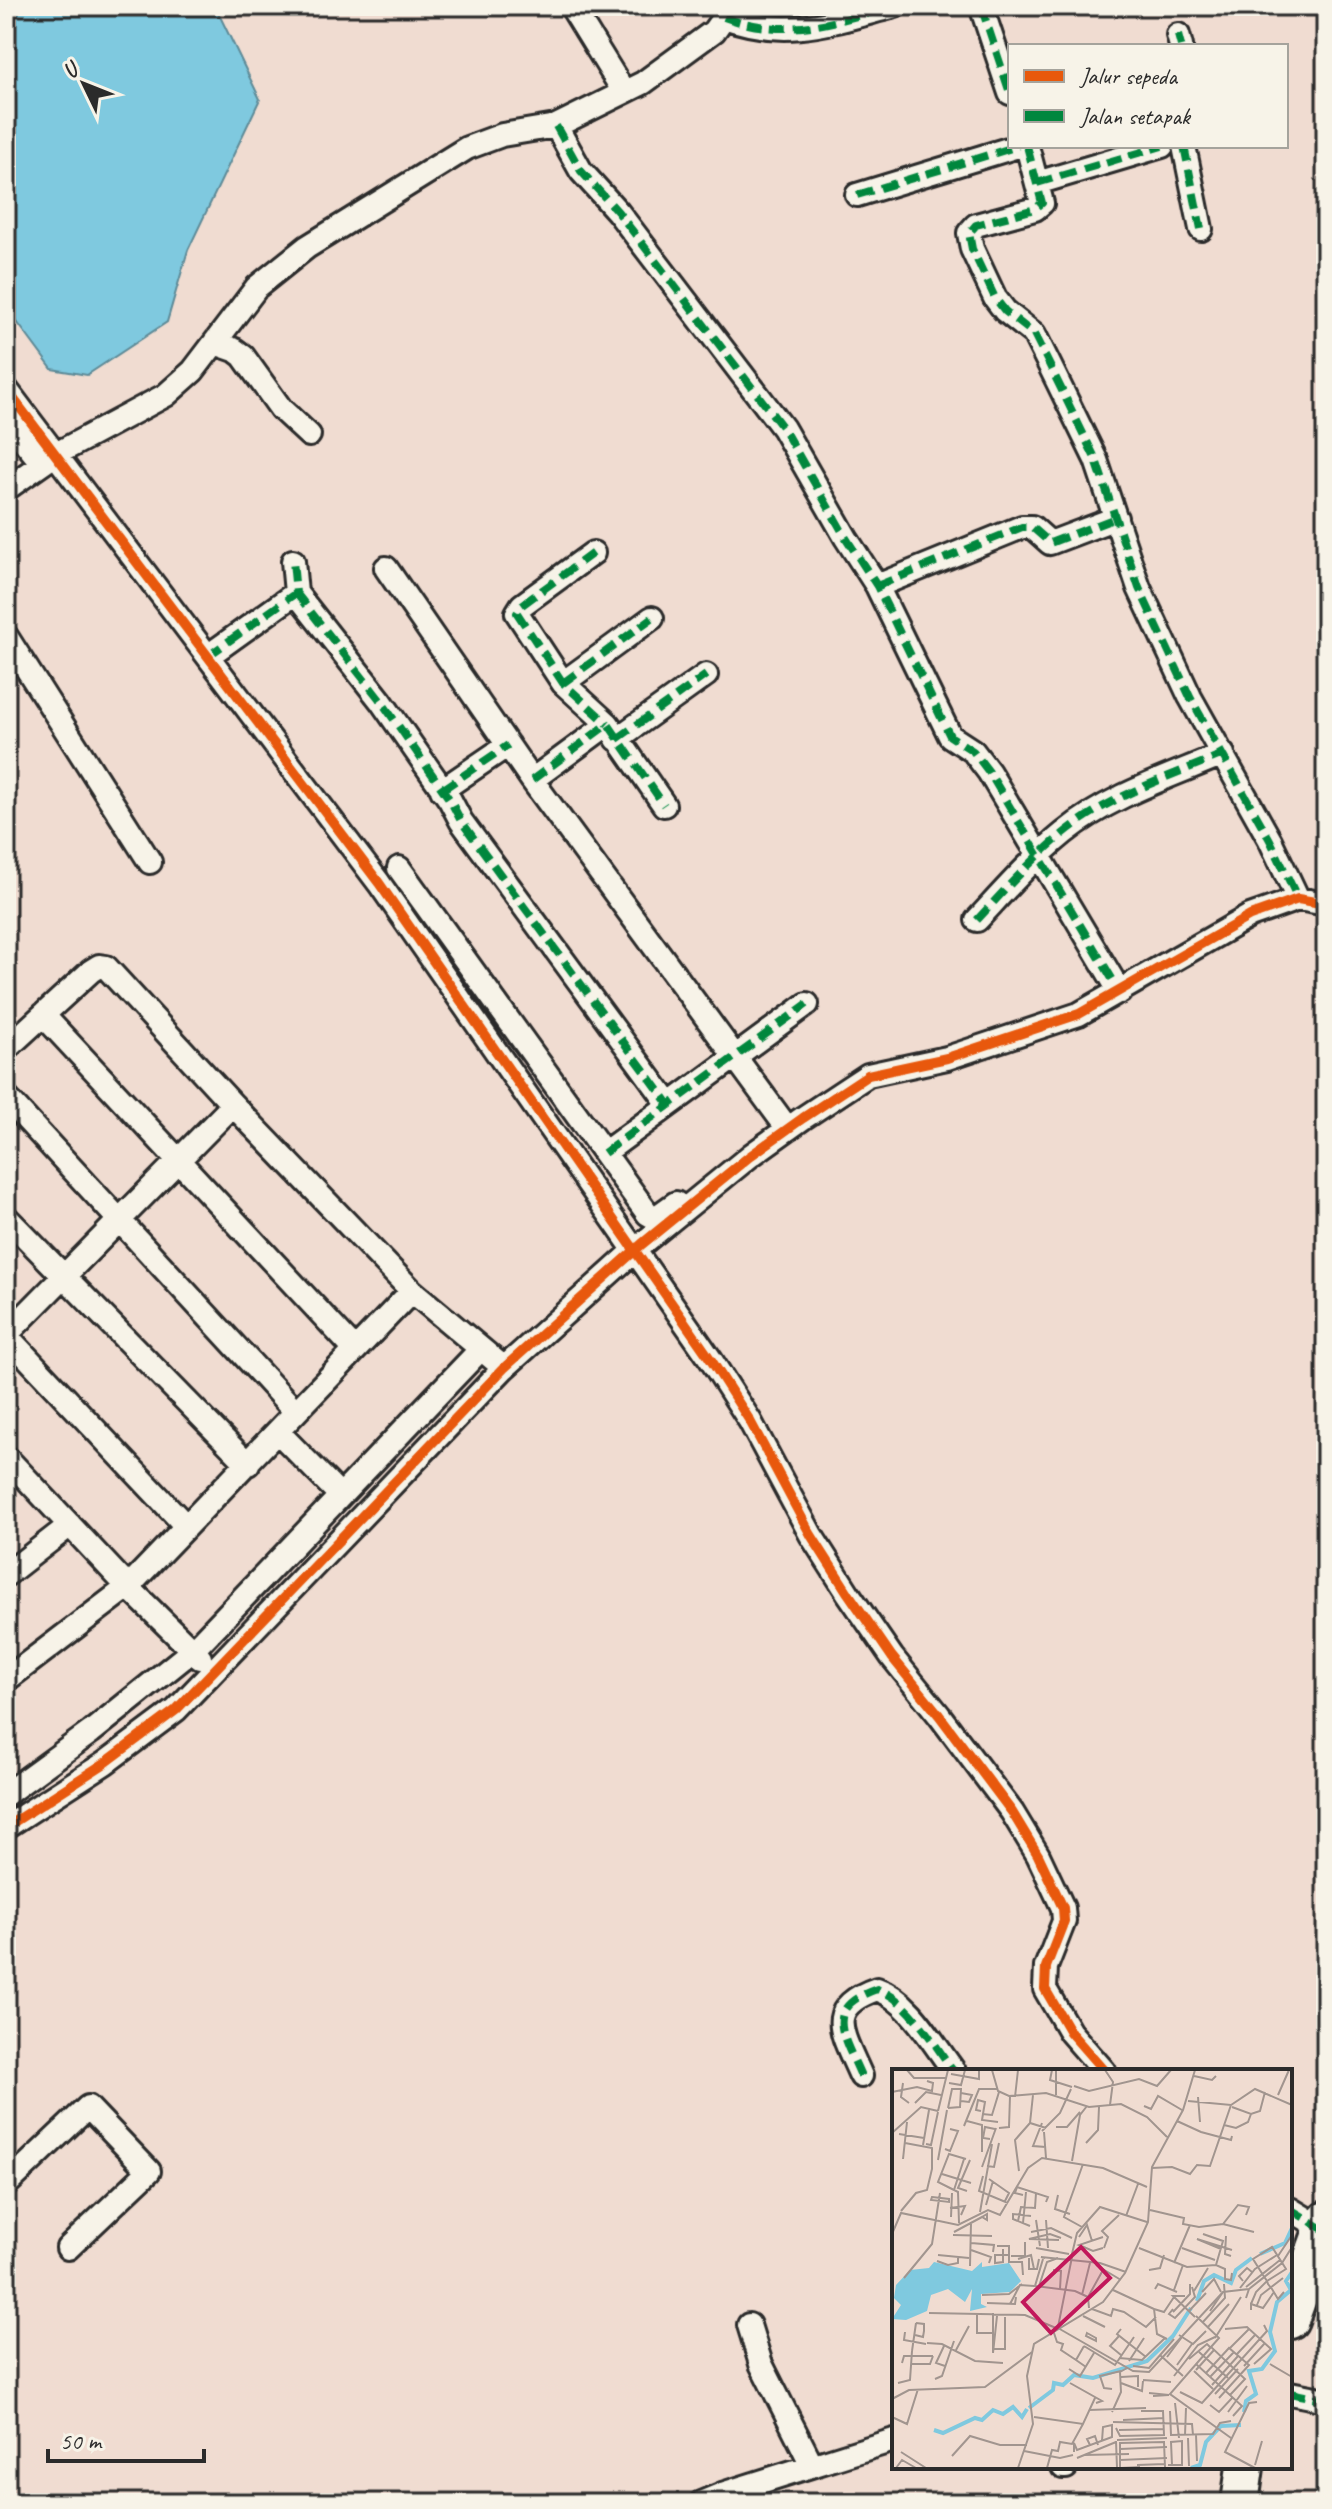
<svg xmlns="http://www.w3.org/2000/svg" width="1332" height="2509" font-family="Caveat,sans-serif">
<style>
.water{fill:#7fc9df;stroke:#5d8a97;stroke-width:2}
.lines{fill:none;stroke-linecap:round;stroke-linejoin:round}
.minor-casing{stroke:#2b2b2b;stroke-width:28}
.primary-casing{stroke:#2b2b2b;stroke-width:42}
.minor{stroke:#f7f3e8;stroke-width:22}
.primary{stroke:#f7f3e8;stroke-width:36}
.quiet{stroke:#00873e;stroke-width:8;stroke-dasharray:16 8;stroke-linecap:butt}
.cycleway-casing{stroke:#f7f3e8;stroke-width:15}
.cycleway{stroke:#e8590c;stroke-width:10}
.inset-river{fill:none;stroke:#7fc9df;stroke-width:4}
.inset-road{fill:none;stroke:#a1958f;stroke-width:2}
.view{fill:#c2185b;fill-opacity:0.15;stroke:#c2185b;stroke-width:4}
.inset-edge{fill:none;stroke:#2b2b2b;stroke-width:4}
</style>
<rect width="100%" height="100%" fill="#f0dcd1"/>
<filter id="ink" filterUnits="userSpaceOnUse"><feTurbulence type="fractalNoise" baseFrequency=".0125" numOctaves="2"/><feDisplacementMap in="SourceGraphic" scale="16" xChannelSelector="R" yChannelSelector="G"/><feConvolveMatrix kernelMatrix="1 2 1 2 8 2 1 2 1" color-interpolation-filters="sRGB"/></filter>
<g filter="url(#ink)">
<path class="water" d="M6,6H215L260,99L188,250L167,322L87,375L52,369L6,307Z"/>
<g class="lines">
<defs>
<path id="minor" d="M571,6L624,92
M981,6L1010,93
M724,17C788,40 832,22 895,6
M1178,35L1181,46
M556,126L581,171L618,212L783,428L846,538L877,586L950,736L973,751L989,772L1120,992
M1027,146L1042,203L1035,209L976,225L969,233L972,249L995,298L1005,311L1034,334L1048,362L1096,460L1139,588L1190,697L1270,840L1298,899
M1184,146L1201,229
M1037,183L1162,146
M857,195L1018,146
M215,343L235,350L243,356L281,409L309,435
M6,389L379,883L711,1360L750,1421L811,1535L848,1593L892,1657L939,1715L1012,1812L1038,1855L1063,1908L1064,1921L1046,1967L1045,1989L1070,2032L1104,2071
M6,419L42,463
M6,489L56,454L166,395L193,371L257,287L307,247L467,148L502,135L556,126L643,83L714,31L724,17L723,6
M593,553L522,605L517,613L563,683L608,724
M386,568L532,780L788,1129
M877,586L1022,527H1032L1050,543L1116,518
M296,593L381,701L450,800L461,821L669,1104
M6,636L150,862
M208,656L296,593L293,561
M563,683L652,618
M617,739L706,675
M532,780L608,724L664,805
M442,790L508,745
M399,868L648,1214L655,1218L676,1203
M977,920C1005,890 1032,859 1064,833C1109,796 1169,777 1223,754
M44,1016L355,1350
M6,1049L91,971L99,966L106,967L233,1105L412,1291L504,1368
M6,1097L296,1412
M604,1153L807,1004
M6,1217L248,1464
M278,1432L339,1494
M6,1457L128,1587L200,1658
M186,1526L6,1335L233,1105
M6,1575L70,1525
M6,1680L128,1587L412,1291
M6,1794L91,1732L193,1650L481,1349
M6,1827L105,1763L176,1710L504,1368L642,1244L750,1156L803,1118L868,1075L947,1058L1079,1014L1250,916L1298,899L1326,904
M861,2076C843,2034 822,2008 877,1989C910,2000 933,2044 954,2071
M6,2185L88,2107L149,2171L68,2248
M1290,2209L1323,2229
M749,2325L761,2364L812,2465
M1290,2393L1326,2400
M1063,2467H1066
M701,2503L725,2493L894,2440"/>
<path id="primary" d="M1290,2320L1326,2220
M1240,2503L1245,2467"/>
</defs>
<use href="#minor" class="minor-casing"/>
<use href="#primary" class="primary-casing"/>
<use href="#minor" class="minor"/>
<use href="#primary" class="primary"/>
<path class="quiet" d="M981,6L1010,93
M724,17C788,40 832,22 895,6
M1178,35L1181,46
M556,126L581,171L618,212L783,428L846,538L877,586L950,736L973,751L989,772L1120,992
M1027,146L1042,203L1035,209L976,225L969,233L972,249L995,298L1005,311L1034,334L1048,362L1096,460L1139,588L1190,697L1270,840L1298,899
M1184,146L1201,229
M1037,183L1162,146
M857,195L1018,146
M593,553L522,605L517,613L563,683L608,724
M877,586L1022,527H1032L1050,543L1116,518
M296,593L381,701L450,800L461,821L669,1104
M208,656L296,593L293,561
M563,683L652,618
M617,739L706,675
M532,780L608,724L664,805
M442,790L508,745
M977,920C1005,890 1032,859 1064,833C1109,796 1169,777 1223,754
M604,1153L807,1004
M861,2076C843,2034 822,2008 877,1989C910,2000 933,2044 954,2071
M1290,2209L1323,2229
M1290,2393L1326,2400"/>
<defs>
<path id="cycleway" d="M6,389L379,883L711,1360L750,1421L811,1535L848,1593L892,1657L939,1715L1012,1812L1038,1855L1063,1908L1064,1921L1046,1967L1045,1989L1070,2032L1104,2071
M6,1827L105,1763L176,1710L504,1368L642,1244L750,1156L803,1118L868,1075L947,1058L1079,1014L1250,916L1298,899L1326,904"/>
</defs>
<use href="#cycleway" class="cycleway-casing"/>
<use href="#cycleway" class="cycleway"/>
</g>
</g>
<g transform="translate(892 2069)">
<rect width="400" height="400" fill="#f0dcd1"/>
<path d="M42,193L80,202L90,193V198L117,194L129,212L118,223L89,225V235L95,238L78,242L80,220L73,233L56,220L39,226L35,242L14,251L0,250L9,236L2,229L4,216L18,201L37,199Z" fill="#7fc9df"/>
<path class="inset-river" d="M368,185L393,174L400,159M305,232L312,212L322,206L339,214L344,201L360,189M137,339L161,321L162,314L171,316L182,306L201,309L255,292L281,267L299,239M352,343L354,332L364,325L357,302L370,300L383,282L378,263L385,233L399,221L394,212L400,203M42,361L51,364L83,349L90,351L101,341L111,345L121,338L130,348L135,340M299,399L308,396L314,373L329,357L349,356"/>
<path class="inset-road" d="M15,1L22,9H54M100,1L106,22L117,27L154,24L197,38L229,35L255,48L275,68M160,1L158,11L180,18M213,1L221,13L218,36M59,5L87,10V1M302,7L320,11L324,7M11,14L9,28L17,34M57,14L69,16L73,1M182,17L197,22L247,10L265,17L279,1M0,23L25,18L40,22L41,14L35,12M69,24L80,26L77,33L69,32M164,26V1M386,26L397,1M123,28L126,1M306,28L308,53M296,32L339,36L363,20L400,36M23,34L34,23L49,26M252,37L259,40L266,27L290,41M340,38L359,45L368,42L373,23M56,39L68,38L69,20H60L56,39M46,42L56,1M89,42L84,41L86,31L93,33L90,51L106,53M90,45L100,46L107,23M75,52L90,56V83M285,52L309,63L339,71L340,67M138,54L141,26M150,54L141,77L154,78M332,56L344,59L356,53L359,45M72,57L87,20H106M164,58H175L188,43M107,59L117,58L118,27M150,62L168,44L179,20M152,63L154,89M0,64L29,38L46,42M7,65L32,69M98,70L91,69L93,58L103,60M194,74L206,61L207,38M34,75L39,76L46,43M31,76L37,41M53,80L58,82L66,62L58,60M11,90L15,53M46,91L55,41M180,92L188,46L195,37M95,97L102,98L107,74M90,98L104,59M260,99L280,98L298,105L305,96L318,97L339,36M127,102L123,71L138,54L154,59M50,105L79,114M91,107L87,122L116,134M97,110L117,124L113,132M62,121L46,113L57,85L74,90M75,122L66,119L78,91M131,126L123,124L125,118L156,128L154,133M166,126L163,140L178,145M40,128L57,130V133L39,131ZM94,136L101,112M58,139L73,137L69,146M258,141L292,149L291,155L307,158L331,155L346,136L357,138L354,146M9,142L24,124L35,121L40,100V79L13,74M88,143L100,75M234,147L246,115M59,148L60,124M144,151L148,177M154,151L156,179M126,152L129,138L143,139L144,124M67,154L66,123L62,121L72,90M131,154L134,123M331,155L362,163M138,157L121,150V145L139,147M190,158L172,148L191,95M62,163L90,148L95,151V145L90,148M139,163L159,159L180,169M0,165L9,144L66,156L96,141L108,146L136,99L150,89L211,99L255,118M311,165L331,172L324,196M61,166L100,167M334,167L333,185L339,187M187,168L195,156L200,172M211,168L187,176L201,182L211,179M167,171L137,170L158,165L169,169M79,174L102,176L101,183M105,177H117V193H130L131,206M144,179L177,185M212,179L216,168L210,162L227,146M247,179L295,198L324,196L333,200V210L339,211L340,204M290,179L323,191M111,180V193L103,194V186H117M329,180L305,170L340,181M79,181L99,188L97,194M46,186L77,189M119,187H133V173M386,187L400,166M137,189V200H145L147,190M153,189L149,188L208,194L234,203M179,189L185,164L208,138L255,153M126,190L139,186L142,200M151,190L143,217L183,222L196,228L197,239M45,192L56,196L66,194V189M282,194L298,156M204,196L229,211M78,197L79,154M161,201L169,202L168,220M257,201L268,199L272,186M12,209L40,175L48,124M351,212L347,207L355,199L360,203M147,217L155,193L166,189M354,218L388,191M348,219L363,200L385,186M263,220L266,215L285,223M221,221L262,240L265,265L275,270M282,221L291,196M302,222L316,199M310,223L322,210L329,223M90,226L117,225L130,215M190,226L198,194M293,227H281L303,248M196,228L211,201M354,229L357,220L390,194L400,178M95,234L123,235L124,228M118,235L128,216L142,217M359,235L364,223L375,212L394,200L380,178L361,190L371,206L375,212L376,215L380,220L386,230L392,223M365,236L369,226L391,209M200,240L219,247L221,240L232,243L254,258L264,248M262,240L272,243L282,228M281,240L277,245L283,249L303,228L300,218M359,241V235L371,239L382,223M297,242L314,224M318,242L331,223L357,220M281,243L298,225V215M37,244L133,246L164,259M101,244V283M85,246V264H101M191,247L213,258M304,247L327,269L319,278L353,310L338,326M310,254L333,229L332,215M166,258L180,188M166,259L241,302L257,303L331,223M315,259L337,235M229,260L225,265L254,288M333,260L355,258L379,280L362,295M161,261L165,273L171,275L169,281L184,291M13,263L12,271L34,275M195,264L204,269V272L194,267ZM23,266L31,268L32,262V255L24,254M287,266L301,275L314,262M227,267L218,277L229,286M323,269L349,228M35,274L50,275L83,292L111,294M52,277L44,294L53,297M192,277L223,296L242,268M192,277L184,291L194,298M319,278L278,325L339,369M338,279L357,260M102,280H113V248M64,281L77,257M20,282L24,254M307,283L336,309M101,284L105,247M345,285L363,266M268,286L291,307M275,288L290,268M227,289L250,291L273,269M297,290L315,275L318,278M237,292L252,269M10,294L12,287H41M19,295H38L41,287M304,295L350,337L341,347M378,295L400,308M285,296L300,275M241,297L257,299L282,270M352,297L373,274M177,300L188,307L202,284M304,301L322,281M302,302L321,320M314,304L337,279L357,296L327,329M282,307L306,276L323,268M229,308L246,307V318M318,308L342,283M43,310L50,307L62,272M251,311L279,313M6,314L18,311L20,282M178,314L210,332L204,334M229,314L250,322L251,312M320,316L346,287M220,320L212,319L208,307L229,302M288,323L310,334L375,262L372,256M257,324L277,326L261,327M323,325L346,300M0,330L17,321L93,318L140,283M283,334L287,369M318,336L327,343L341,328M197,341L254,339M278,342L279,366L321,365L328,354L339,352M220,343L229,323L228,303L235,299M336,343L355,317M0,348L15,355L26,320M142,348L191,355L203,329M231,351L272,349M221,353L300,355L301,366M224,359L228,367L272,366L271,342H249M227,361L272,360M293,366L294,339M304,366L305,392M296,369L297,397M225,371L275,369M224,372L225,399M198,376L195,370L203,367L206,376M228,380L275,378M132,382L168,389L181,386M9,383L34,399M182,383V374L185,381L220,368V356L211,358L210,372M192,386L237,385M60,387L78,367L108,376H135M185,389L224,373M228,391L275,389M245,396L273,395M276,396H290V372L279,373L280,396M363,396L370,372M248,398L228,399V374L272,373L273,398M4,399L10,391L24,399M126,399L141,355L135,307L142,275L211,233L233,204L256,153L260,98L291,41L303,1M155,399L160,381L166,382L168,373L180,375L191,355M363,399L333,383L357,334L365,333"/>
<path class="view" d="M189,178L218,209L159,264L131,233Z"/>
<rect width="400" height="400" class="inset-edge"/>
</g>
<rect width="1332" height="2509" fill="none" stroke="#f7f3e8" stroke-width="32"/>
<rect x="16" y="16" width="1300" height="2477" fill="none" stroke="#2b2b2b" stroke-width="3" filter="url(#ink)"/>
<rect x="1008" y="44" width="280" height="104" fill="#f7f3e8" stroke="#a5a39c" stroke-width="2"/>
<rect x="1024" y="70" width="40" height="12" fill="#e8590c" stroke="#a5a39c" stroke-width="2"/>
<text x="1080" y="84" font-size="24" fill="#2b2b2b">Jalur sepeda</text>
<rect x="1024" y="110" width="40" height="12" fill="#00873e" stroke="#a5a39c" stroke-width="2"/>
<text x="1080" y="124" font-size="24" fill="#2b2b2b">Jalan setapak</text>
<g transform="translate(84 84) rotate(313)" stroke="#f7f3e8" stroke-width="6" paint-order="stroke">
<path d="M0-6L14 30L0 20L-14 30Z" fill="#2b2b2b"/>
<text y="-12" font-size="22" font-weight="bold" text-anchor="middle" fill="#2b2b2b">U</text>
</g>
<path d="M48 2449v12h156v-12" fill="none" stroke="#2b2b2b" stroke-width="4"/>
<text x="60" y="2449" font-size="24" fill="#2b2b2b" stroke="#f7f3e8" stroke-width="6" paint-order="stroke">50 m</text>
</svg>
